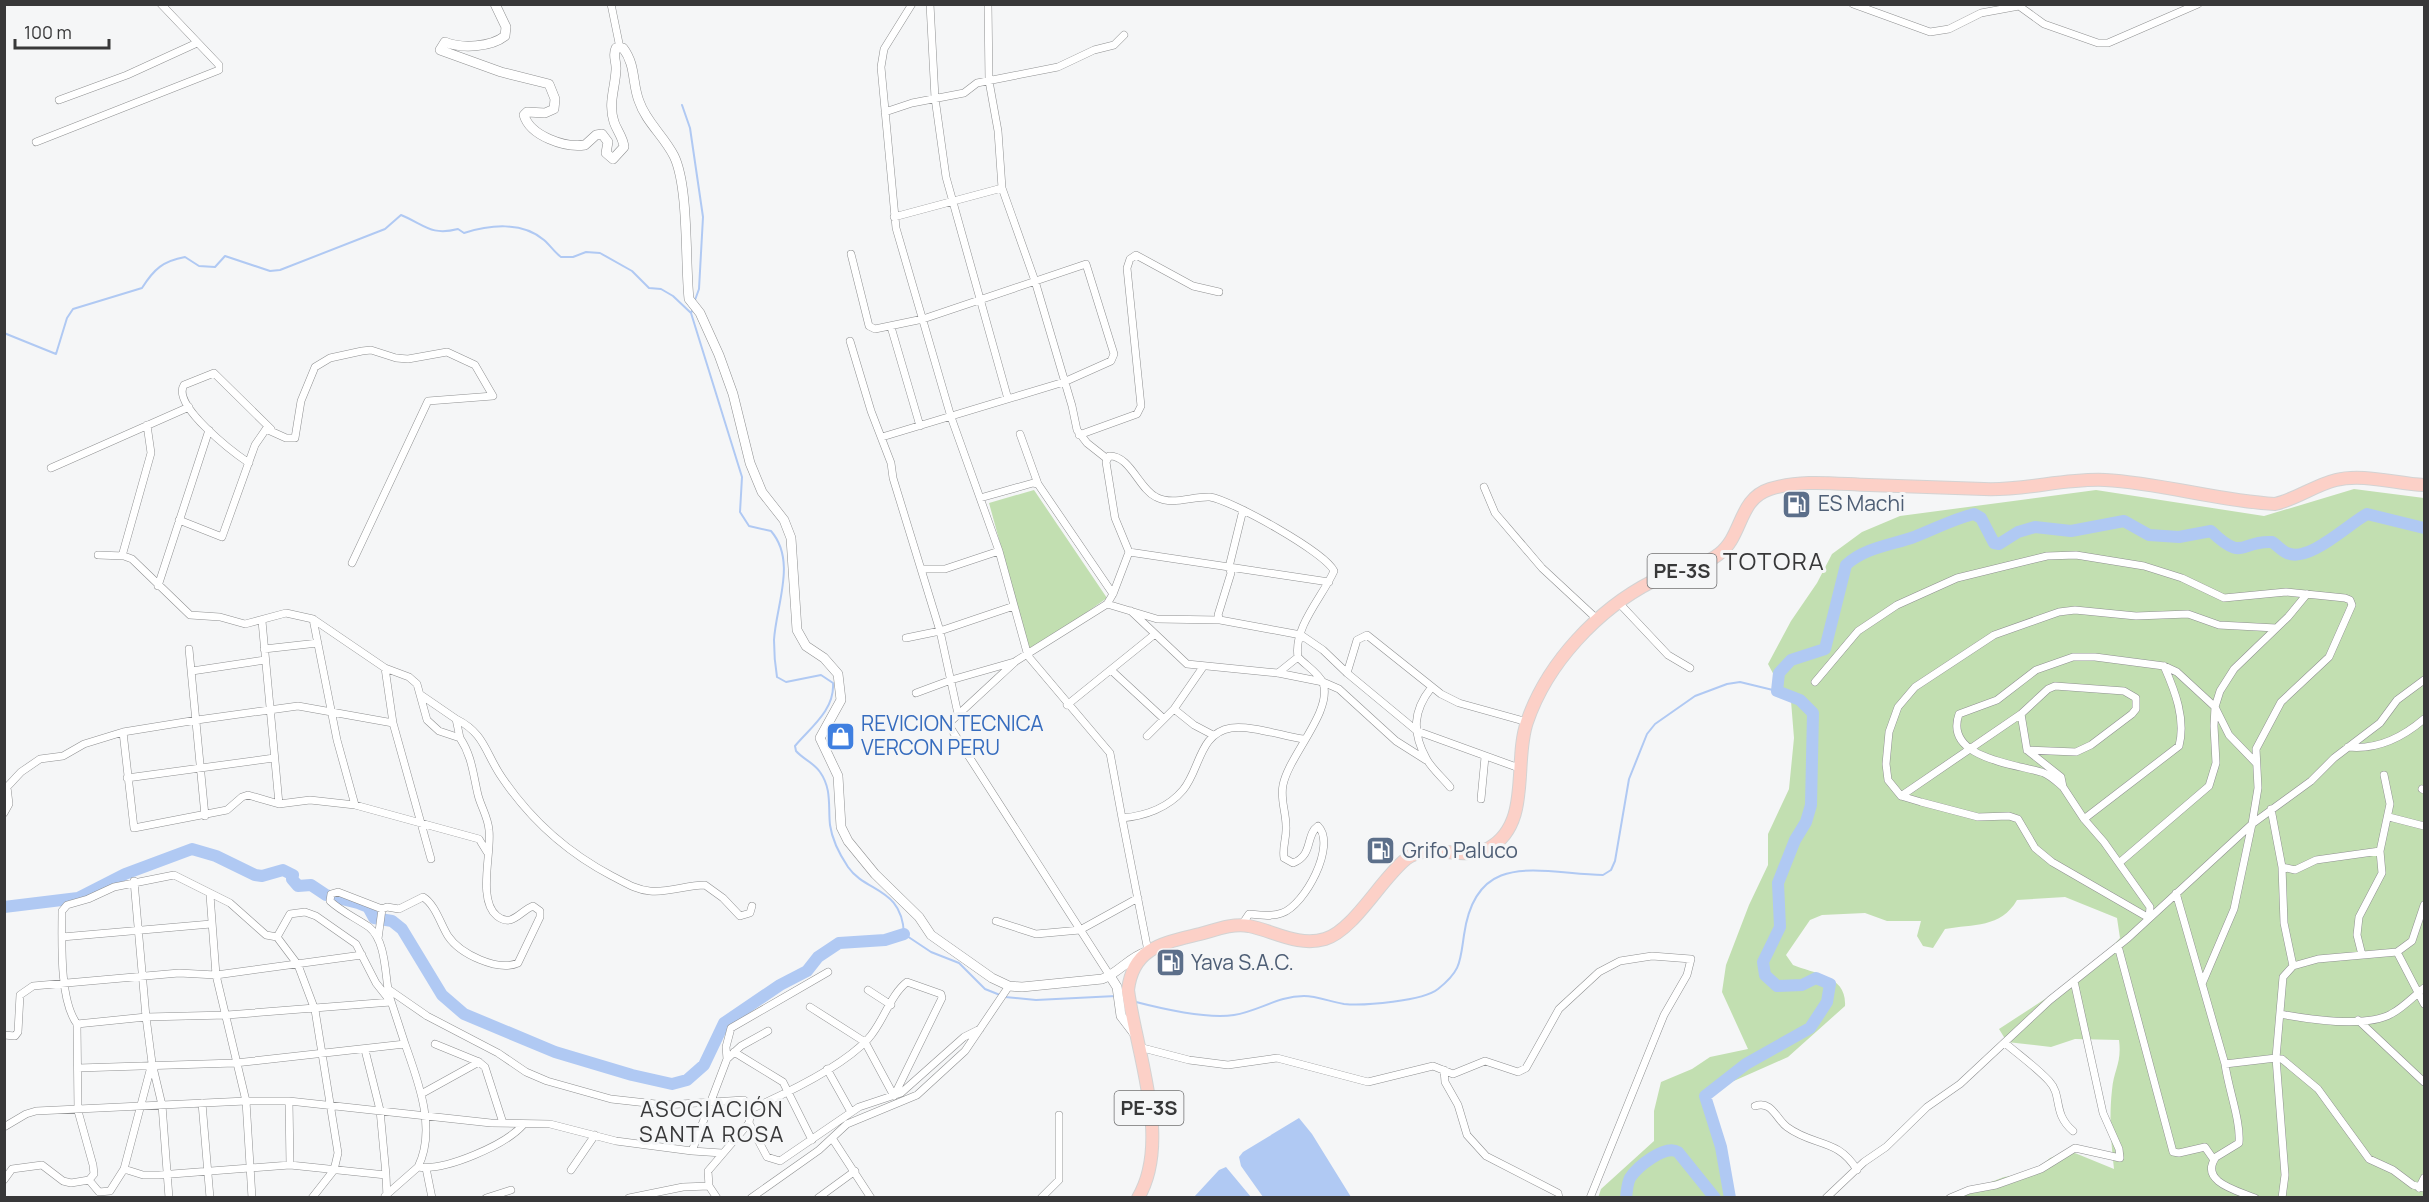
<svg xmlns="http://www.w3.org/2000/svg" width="2429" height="1202" font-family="Manrope,sans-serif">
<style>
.green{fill:#c2dfb1}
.water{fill:#b0c9f3}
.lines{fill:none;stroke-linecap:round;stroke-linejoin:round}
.stream{stroke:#b0c9f3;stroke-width:2}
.river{stroke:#b0c9f3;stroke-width:12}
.minor-casing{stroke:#8f9091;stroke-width:8}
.tertiary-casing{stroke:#8f9091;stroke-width:10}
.trunk-casing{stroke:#d3d3d3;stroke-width:14}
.minor{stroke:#fff;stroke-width:7}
.tertiary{stroke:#fff;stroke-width:9}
.trunk{stroke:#fcd0c7;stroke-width:12}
.labels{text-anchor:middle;stroke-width:6;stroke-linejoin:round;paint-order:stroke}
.shield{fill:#f5f6f7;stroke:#717172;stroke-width:1.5}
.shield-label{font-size:20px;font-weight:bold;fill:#383839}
.service-label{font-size:21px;fill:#4e5e75;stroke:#f5f6f7;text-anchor:start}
.shop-label{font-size:21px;fill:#366cbe;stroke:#f5f6f7;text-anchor:start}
.neighbourhood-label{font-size:22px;letter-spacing:1.5px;fill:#383839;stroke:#f5f6f7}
.quarter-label{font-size:24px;letter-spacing:1.5px;fill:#383839;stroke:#f5f6f7}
</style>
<rect width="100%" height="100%" fill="#f5f6f7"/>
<path class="green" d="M2354,489L2424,498V1197H1952L2004,1177L2033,1173L2050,1158L2070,1151L2114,1169C2111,1142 2109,1117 2112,1090C2114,1069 2122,1063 2119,1040L2075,1039L2051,1047L2007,1042L1999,1029L2091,969L2120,938L2117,918L2065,897L2017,900C2001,928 1973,924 1945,929L1933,948L1923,946L1917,936L1921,921H1887L1865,913L1822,915L1810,920L1786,955L1793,965C1814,974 1847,975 1845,1006L1788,1057L1718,1088L1708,1098L1711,1122L1727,1152L1732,1197L1598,1198L1601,1189L1654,1141V1111L1661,1082L1692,1069L1710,1057L1748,1049L1722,992L1726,965L1749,905L1768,865V834L1789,789L1794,738L1791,701L1783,692L1768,664L1791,621L1817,583L1832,554L1862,532L1900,516L2096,490L2264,516Z
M1034,490L1107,598L1030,652L989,503Z"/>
<path class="water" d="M1299,1118L1312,1134L1351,1197H1263L1241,1166L1239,1157L1243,1152Z
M1226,1167L1251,1197H1194L1219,1170Z"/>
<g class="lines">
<path class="stream" d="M682,105L690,128L703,217L699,289L695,300
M693,309L691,313L742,477L740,512L749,526L771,531C797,561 776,605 774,640C774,652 775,665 777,677L786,682L821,675L833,683C835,710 810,728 795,746L796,751C803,759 814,763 820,772C832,789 828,806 830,825C832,839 840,855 848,867C866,893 902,887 904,934L931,952L959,963L985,989L1000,995
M4,333L56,354L67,318L73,309L142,288C154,269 163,261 185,257L199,266L215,267L225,256L270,271L280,270L385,229L401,215C425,225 431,236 458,229L464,233C489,225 522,221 544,240C550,245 554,252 561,257H573L586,252L600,253L632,271L649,288L661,289L673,296L691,313
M1005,997L1036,1000L1116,996
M1136,1002C1163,1009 1206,1019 1234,1015C1259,1011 1278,996 1304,996C1317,996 1331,1002 1344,1004C1364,1006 1423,1001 1438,989C1461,971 1460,962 1464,935C1476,849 1538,873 1603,875L1611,870L1615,861L1629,779L1647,734L1655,724L1695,696L1727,684L1740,682L1777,691"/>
<path class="river" d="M4,907L78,898L125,874L192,849L216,856L255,875L262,876L283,870L293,875L292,879L298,886L311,885L326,895L358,903L368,907L374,918L392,921L402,929L442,995L464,1014L555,1052L632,1075L672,1084L687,1080L704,1065L724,1023L780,985L807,971L818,957L839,943L885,940L904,934
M1626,1198C1627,1191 1627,1184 1630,1178C1637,1167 1665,1144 1678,1152L1715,1198
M1730,1198L1721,1147L1705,1096L1746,1064L1810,1028L1827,1002L1830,984L1816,978L1802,985L1777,986L1765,975L1763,962L1780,927L1778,883L1795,840L1806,822L1811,805L1813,713L1800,700L1777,691L1779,673L1791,660L1825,649L1846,565C1864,548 1891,545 1914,537C1935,529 1953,519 1974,514L1981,518L1994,543L1999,544L2018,532L2035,527L2071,531L2124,521L2149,535L2179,537L2211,531C2244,563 2240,540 2272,542C2277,545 2282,551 2287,553C2309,563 2347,525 2367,514L2424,528"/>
<defs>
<path id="minor" d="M611,4L620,48
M912,4L884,49L881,67L896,228L951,417L999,551L1028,656L1110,753L1122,818C1144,816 1168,808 1183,790C1200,770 1199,733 1231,728C1250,725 1283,736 1303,739
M930,4L935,98L946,177L1008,399
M988,4L989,81L998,131L1002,188L1035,281L1072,406L1077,430L1087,443L1106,458
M1853,4L1930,32L1949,29L1981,13L2019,6L2044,24L2098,43H2108L2198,4
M59,100L127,75L197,43
M885,112L912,103L964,93L977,83L1058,67L1094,50L1114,45L1124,35
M36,142L219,70V65L161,4
M894,217L1002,188
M851,254L869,326L875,329L923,319L1086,264L1114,354L1111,361L1064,382L882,437
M891,327L920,426
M850,341L871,411L891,463L893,478L940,631L958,714
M1020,434L1038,484
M1079,435L1137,414L1141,406L1127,268L1130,259L1136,255L1193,286L1219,292
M249,463C234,453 171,405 184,385L214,373L271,429
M51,468L189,407
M1484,487L1495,513L1542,568L1598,620
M980,498L1033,483L1038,484L1113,594
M1243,510L1229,567L1329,582
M179,520L222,537L255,445L266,429L286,438H295L301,401L315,367L330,358L362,351L371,350L396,358L408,359L447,352L475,365L493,396L428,401L352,563
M1129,552L1229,567L1231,573L1218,615L1220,620L1301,635L1323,650L1347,673L1417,731L1519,768
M98,555L124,556L132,559L190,615L220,617L245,624L286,613L313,619L385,668L409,677L417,684L427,720L439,731L460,738C472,756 473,774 478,795C481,807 488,817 489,830C492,852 477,900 497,916C512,928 520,911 533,906L540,911V917L518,963C498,972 460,954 448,936C441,925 435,904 423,897L399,909L387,907L382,909L338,892L331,894L330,901C342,912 356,918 369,927C385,940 385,970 388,989L427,1016L498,1053L526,1072L547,1081L611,1099L665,1105L744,1100L751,1109L749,1123L708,1171L709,1186L717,1198
M122,556L151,453L147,425
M922,569H945L999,551
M158,586L209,430
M1619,603L1668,655L1690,668
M1107,604L1157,619L1220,620
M1131,611L1187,664L1278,673L1323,682L1339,689L1396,741L1426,760
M313,619L337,740L355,805
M262,621L279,804
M906,638L940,631L1014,606
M189,649L205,816
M264,649L318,643
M1203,667L1174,709L1194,725L1213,735
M385,668L393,723L431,859
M1111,670L1164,719
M192,671L265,660
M1278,673L1298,657
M1347,673L1357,640L1367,635L1441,694L1459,703L1527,722
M1815,682L1858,631L1897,605L1957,578L2047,556L2076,555L2144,566L2182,578L2224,598L2286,592L2345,598L2350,600L2352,605L2329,657L2281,702L2256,749L2258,788L2252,824L2128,938L2050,1000L1960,1084L1927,1107L1886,1147L1864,1162L1826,1198
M1431,688C1413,711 1412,732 1426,758C1431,768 1443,778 1450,787
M916,693L951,680L1014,662
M421,695L456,719L460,738
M1067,705L1155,634
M2021,714L2027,750L2061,777L2063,787L2084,819L2104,842L2150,907L2149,918
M456,719C486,734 485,754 503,779C531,820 568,853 612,876C624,882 636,890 650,891C669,893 686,885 705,885L723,898L740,916L750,913L752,906
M123,732L134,828L227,810L242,797L248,795L279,804L310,800L355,805L479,839L487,852
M1147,736L1174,709
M2348,747C2377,750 2403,737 2424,719
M127,778L274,758
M2063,787C2057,782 2051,776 2044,773C2018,764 1943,759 1959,714L1997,700L2036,670L2073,657H2095L2164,666L2177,672L2215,707L2229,735L2256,763
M2422,789L2424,790
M1901,796L2021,714L2048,689L2055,686L2124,691L2136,698V709L2132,714L2091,745L2076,752L2027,750
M1481,799L1485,757
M2271,809L2282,867L2284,923L2293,966
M4,813L9,804L7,787L21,772L40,759L63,756L84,744L123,732L197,720L298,706L393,723
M2389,817L2424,826
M1122,818L1148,951
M2084,819L2179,746C2186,719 2175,691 2164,666
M2119,863L2209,786L2216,763L2214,726L2215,707L2220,691L2234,669L2288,617L2307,594
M2282,867L2295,870L2316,860L2380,851
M134,881L146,1017L152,1063L162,1105L169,1198
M2176,893L2225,1064C2228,1088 2241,1121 2239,1143L2216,1157C2198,1182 2239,1191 2255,1198
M210,895L216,975L246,1101L252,1198
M2149,918L2052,862L2035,848L2018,819L2009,816L1978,817L1921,802L1901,796L1888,780L1886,764L1889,732L1898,707L1915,687L1994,635L2059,612L2075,610L2136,616L2188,614L2219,625L2276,628
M996,921L1036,934L1080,930L1138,898
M62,937L211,924
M378,939L382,909
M2118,946L2173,1152L2179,1153L2205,1147L2214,1160
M2397,952L2424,1004
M2362,955L2357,935L2359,917L2382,873L2380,851L2390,804L2384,775
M1110,976L948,724L1016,661L1107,604L1113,594L1129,552L1115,518L1106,462L1109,456C1130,455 1139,489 1156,497C1173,506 1192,496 1210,497C1231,500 1325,552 1334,571C1323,596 1293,627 1298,657C1305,665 1319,673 1323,683C1333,711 1289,755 1283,785C1280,799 1286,812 1286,826C1287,837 1282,847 1284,858L1293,863C1314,855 1305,835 1318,826C1337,845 1305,905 1282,913C1272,917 1259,915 1249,914L1241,926
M2202,984L2234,909L2252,824L2311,781L2334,758L2380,723L2397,700L2424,680
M868,990L891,1005
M390,998L405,1044
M810,1007L865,1042L894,1096
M2280,1014C2307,1019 2366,1028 2391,1014C2403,1008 2414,996 2424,988
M2358,1020L2424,1082
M77,1024L146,1017L227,1015L391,1002L376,983L356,944L316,916L305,912L290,914L277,937
M4,1035L15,1036L18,1032L20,995L33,986L179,973L216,975L362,955
M2005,1043C2019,1055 2036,1067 2049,1081C2063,1096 2052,1113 2073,1131
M435,1044L479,1062L485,1067L503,1123
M1139,1047L1189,1060L1228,1065L1277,1058L1368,1082L1433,1066L1453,1074L1485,1061L1518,1072L1526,1068L1559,1009L1599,972L1620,961L1652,956L1691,959L1687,975L1664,1015L1590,1198
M365,1050L380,1110L386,1175
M734,1052L783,1082L812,1140
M727,1059L726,1047L731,1028L828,972
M152,1063L124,1169L110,1191L99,1192L89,1180L94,1174L93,1165L78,1111L77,1024C59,999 62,941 62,911L67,905L88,899L114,887L174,875L230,903L266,935L277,937L298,965L315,1010L338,1153L334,1170L312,1198
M2225,1064L2276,1058L2282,1059L2318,1089L2369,1159L2393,1170L2413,1185L2424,1188
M78,1068L235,1063L405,1044C418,1081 437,1129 418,1167
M827,1069L851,1112
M1444,1070L1445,1082L1458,1105L1467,1135L1486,1156L1558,1193L1559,1198
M423,1093L479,1062
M289,1101L290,1165
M202,1103L210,1198
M1755,1106C1772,1100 1776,1119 1787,1127C1814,1147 1838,1138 1857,1170
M751,1109C785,1094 843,1066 868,1039C883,1023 890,995 907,982L941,994L942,998L894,1096
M749,1123L767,1157L780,1161L859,1107L901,1093L964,1037L980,1029
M4,1127L26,1114L36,1111L246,1101H289L491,1123L550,1124L616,1141L692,1151L727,1059L741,1046L768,1031
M832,1138L871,1198
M692,1151L722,1153
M426,1168L432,1198
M124,1169L143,1175H159L290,1165L386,1175L387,1198
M571,1170L595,1135
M4,1180L12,1169L42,1165L63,1181L71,1183L89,1180
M2419,1188L2424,1178
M385,1196L418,1167C446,1171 505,1145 523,1125
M486,1198L511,1190
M629,1198L683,1187L709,1186
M751,1198L819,1150L847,1124L917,1095L965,1051L1009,986
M818,1198L855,1171
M1041,1198L1059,1180V1115
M1950,1198L1969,1190L1996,1185L2041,1169L2075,1148L2120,1158L2119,1149L2103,1113L2074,981
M2282,1198L2285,1175L2276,1058L2283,977L2293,966L2318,959L2397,952L2412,941L2424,905"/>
<path id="tertiary" d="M495,4L506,27L505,36C491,47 462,49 445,42L440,50L501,72L549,84L555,99L554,109L545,113L527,112L524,115C530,136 565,148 585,145L596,135L602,134L608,142L606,153L613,159L624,147C623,137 617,131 614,122C608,103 615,89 616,70C617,62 612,56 616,48H623C636,65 632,83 639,101C646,122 664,136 674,156C689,187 685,262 689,299L700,313L719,355L733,394L750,463L762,492L784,520L791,538L797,630L806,646L824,658L838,674L841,700L820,738L838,776L841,827L848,841L875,874L919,917L931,935L992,978L1009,986L1022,987L1102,979C1119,973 1129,957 1146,952
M1110,976L1117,987L1121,1016L1134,1033"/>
<path id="trunk" d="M1138,1198C1172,1141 1136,1052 1128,990C1133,947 1164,943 1200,934C1215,930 1232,923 1249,926C1274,931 1298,947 1325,939C1354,930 1381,879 1406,859C1430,841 1464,862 1489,848C1532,824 1513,762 1527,722C1547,663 1598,609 1653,581C1674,571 1700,569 1719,554C1743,536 1738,499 1770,489C1802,479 1836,484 1869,485C1908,486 1946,488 1984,489C2024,491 2065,478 2105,480C2162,483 2218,501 2275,504C2297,499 2315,485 2336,480C2363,473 2397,484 2424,485"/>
</defs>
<use href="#minor" class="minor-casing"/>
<use href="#tertiary" class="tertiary-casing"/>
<use href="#trunk" class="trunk-casing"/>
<use href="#minor" class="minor"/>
<use href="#tertiary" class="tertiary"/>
<use href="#trunk" class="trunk"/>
</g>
<defs>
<symbol id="fuel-square" viewBox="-11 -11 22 22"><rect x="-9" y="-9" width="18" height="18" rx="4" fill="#5c6f8a" stroke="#f5f6f7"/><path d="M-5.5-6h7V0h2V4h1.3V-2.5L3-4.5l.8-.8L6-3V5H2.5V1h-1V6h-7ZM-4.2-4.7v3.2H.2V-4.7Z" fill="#fff"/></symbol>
<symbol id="shop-square" viewBox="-11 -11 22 22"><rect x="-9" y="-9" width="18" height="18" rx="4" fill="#3f7fe0" stroke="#f5f6f7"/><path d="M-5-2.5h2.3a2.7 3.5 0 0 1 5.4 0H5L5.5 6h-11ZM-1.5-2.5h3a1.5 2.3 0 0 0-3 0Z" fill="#fff"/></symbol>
</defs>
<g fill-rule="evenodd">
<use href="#fuel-square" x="1780" y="488" width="33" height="33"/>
<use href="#shop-square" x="824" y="720" width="33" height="33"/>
<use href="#fuel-square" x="1364" y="834" width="33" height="33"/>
<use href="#fuel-square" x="1154" y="946" width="33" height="33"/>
</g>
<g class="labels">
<g class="shield">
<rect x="1647.5" y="554" width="69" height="34" rx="4.5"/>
<rect x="1114.5" y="1091" width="69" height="34" rx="4.5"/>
</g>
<g class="shield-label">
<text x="1682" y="578">PE-3S</text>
<text x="1149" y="1115">PE-3S</text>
</g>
<g class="service-label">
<text x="1818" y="511">ES Machi</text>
<text x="1402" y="858">Grifo Paluco</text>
<text x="1191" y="970">Yava S.A.C.</text>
</g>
<g class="shop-label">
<text x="861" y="731">REVICION TECNICA<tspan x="861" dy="24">VERCON PERU</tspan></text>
</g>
<g class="neighbourhood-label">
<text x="712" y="1117">ASOCIACIÓN<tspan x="712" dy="25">SANTA ROSA</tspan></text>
</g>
<g class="quarter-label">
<text x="1774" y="570">TOTORA</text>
</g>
</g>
<rect width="2429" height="1202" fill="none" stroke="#383839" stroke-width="12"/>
<path d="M15 39v9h94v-9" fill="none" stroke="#383839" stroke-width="3"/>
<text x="24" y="39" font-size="18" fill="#383839" stroke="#f5f6f7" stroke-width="4.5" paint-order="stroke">100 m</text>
</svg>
